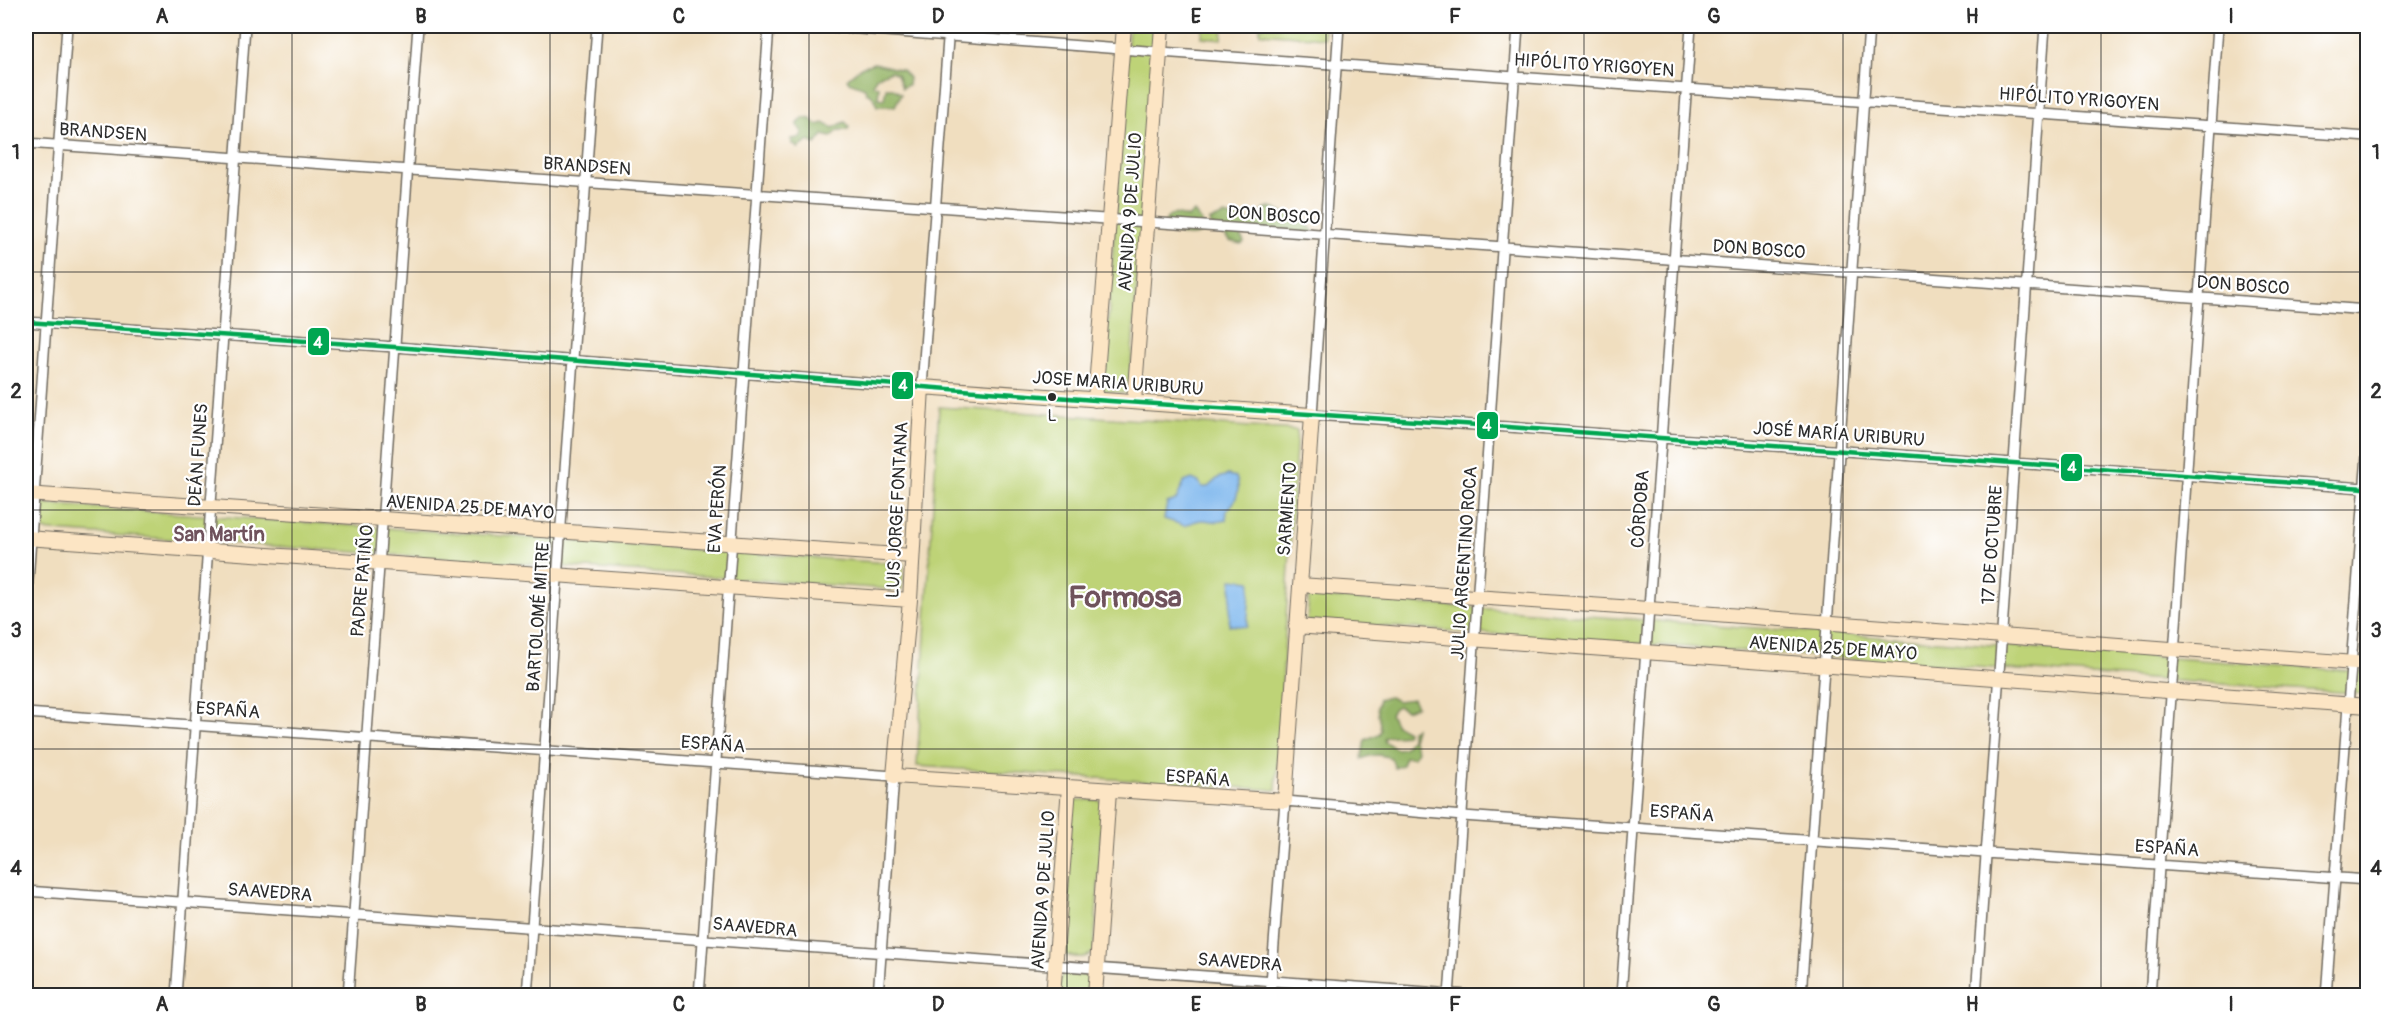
<svg xmlns="http://www.w3.org/2000/svg" width="2393" height="1021" font-family="Pangolin,sans-serif">
<style>
.green{fill:#bed377;stroke:#747f51;stroke-width:1.5}
.forest{fill:#96b568;stroke:#60704a;stroke-width:1.5}
.water{fill:#7bb6ed;stroke:#53708c;stroke-width:1.5}
.lines{fill:none;stroke-linecap:round;stroke-linejoin:round}
.minor-casing{stroke:#706a5f;stroke-width:12}
.secondary-casing{stroke:#706a5f;stroke-width:16}
.minor{stroke:#fff;stroke-width:9}
.secondary{stroke:#fce5c4;stroke-width:14}
.bus-1-casing{stroke:#fff;stroke-width:9}
.bus-1{stroke:#00a651;stroke-width:4.5}
.grid{fill:none;stroke:#2b2b2b;stroke-width:1.5;stroke-opacity:0.55}
.bus-dot{fill:#2b2b2b;stroke:#fff;stroke-width:2}
.labels{text-anchor:middle;stroke-width:4.5;stroke-linejoin:round;paint-order:stroke}
.bus-label{font-size:16px;fill:#2b2b2b;stroke:#fff}
.street-label{font-size:18px;fill:#2b2b2b;stroke:#fff}
.neighbourhood-label{font-size:20px;font-weight:bold;fill:#6f525c;stroke:#fff}
.town-label{font-size:30px;font-weight:bold;fill:#6f525c;stroke:#fff}
.line-badge{stroke:#fff;stroke-width:2}
.badge-label{font-size:16px;text-anchor:middle;font-weight:bold;fill:#fff}
.neatline{fill:none;stroke:#2b2b2b;stroke-width:2}
.grid-label{font-size:20px;text-anchor:middle;font-weight:bold;fill:#2b2b2b}
</style>
<rect width="100%" height="100%" fill="#fff"/>
<filter id="ink" filterUnits="userSpaceOnUse"><feTurbulence type="fractalNoise" baseFrequency=".0167" numOctaves="2"/><feDisplacementMap in="SourceGraphic" scale="12" xChannelSelector="R" yChannelSelector="G"/><feConvolveMatrix kernelMatrix="1 2 1 2 8 2 1 2 1" color-interpolation-filters="sRGB"/></filter>
<filter id="wash" filterUnits="userSpaceOnUse"><feTurbulence type="fractalNoise" baseFrequency=".008" numOctaves="4" result="noise"/><feDisplacementMap in="SourceGraphic" scale="24" xChannelSelector="R" yChannelSelector="G"/><feGaussianBlur stdDeviation="1.35" result="paint"/><feColorMatrix in="noise" values="0 0 0 0 0 0 0 0 0 0 0 0 0 0 0 0 0 1.4 0 .05"/><feComposite in="paint" operator="in"/></filter>
<g filter="url(#wash)">
<rect width="100%" height="100%" fill="#f0debf"/>
<path class="green" d="M1129,26H1156L1129,393L1103,391Z
M1203,26H1223L1222,39L1202,37Z
M1260,26H1324V38L1260,33Z
M939,407L1297,430L1276,790L917,766Z
M26,503L904,564L902,590L26,529Z
M1309,596L2367,672V694L1307,621Z
M1075,800H1098L1103,803L1094,951C1087,960 1072,958 1062,953L1072,805Z
M1063,974L1085,975L1090,978L1092,995L1058,996L1059,980Z"/>
<path class="forest" d="M874,63L902,70L909,78L908,85L902,88L897,74L891,71L876,77L873,85L879,87L878,98L884,99L886,88H893L901,94L895,106H877L872,95L866,92L865,88L849,82L847,79L861,67Z
M803,118L811,119L817,125L824,123L833,128L845,122L849,126L848,130H839L831,137L823,135L816,144L809,141L798,148L792,143L791,139L801,138L802,131L797,125Z
M1271,207L1289,216H1301L1317,236C1305,244 1282,235 1270,233C1261,232 1250,232 1241,232L1240,235L1244,242L1241,244L1229,241L1224,234L1211,225L1210,221L1225,215L1252,222L1264,210Z
M1194,212L1202,222L1200,234C1189,239 1174,234 1165,226C1166,211 1176,213 1187,218Z
M1390,697L1397,701L1413,699L1417,706L1406,710L1398,706L1394,708L1390,714L1396,725L1407,731L1406,735C1399,737 1393,734 1384,738L1385,742L1396,749L1404,748L1411,739V730L1415,728L1412,739L1417,750L1414,757H1405L1402,765L1395,768L1391,758C1380,754 1372,754 1362,759C1362,756 1364,745 1365,740L1379,734L1381,731L1377,707L1379,699Z"/>
<path class="water" d="M1228,475L1236,477C1241,489 1237,501 1227,510L1226,520C1209,526 1207,513 1185,526L1164,519L1167,503L1176,500L1184,482L1192,479L1199,482L1202,487H1208L1218,478Z
M1232,579L1251,581L1247,627L1229,625Z"/>
</g>
<g filter="url(#ink)">
<g class="lines">
<defs>
<path id="minor" d="M819,26L1160,52L2368,137
M1339,26L1312,415L1508,427L2364,488
M26,143L1504,247L2368,310
M26,322L395,347L922,387L949,26
M26,610L67,26
M26,713L894,776L878,996
M26,891L1482,996
M176,996L245,26
M348,996L418,26
M527,996L597,26
M699,996L769,26
M1270,996L1285,801L1463,816L2368,880
M1449,996L1518,26
M1621,996L1691,26
M1801,996L1869,26
M1976,996L2045,26
M2150,996L2218,26
M2326,996L2368,442"/>
<path id="secondary" d="M922,387L1312,415L1285,801L894,776L910,600Z
M1095,400L1124,26
M1134,402L1162,26
M26,494L912,556
M26,538L910,600
M1300,585L1649,609L2368,664
M1296,626L2368,706
M1053,996L1069,787
M1095,996L1109,790"/>
</defs>
<use href="#minor" class="minor-casing"/>
<use href="#secondary" class="secondary-casing"/>
<use href="#minor" class="minor"/>
<use href="#secondary" class="secondary"/>
<defs>
<path id="bus-1" d="M26,322L395,347L1095,400L1508,427L2364,488"/>
</defs>
<use href="#bus-1" class="bus-1-casing"/>
<use href="#bus-1" class="bus-1"/>
</g>
</g>
<path class="grid" d="M292,26V996M550,26V996M809,26V996M1067,26V996M1326,26V996M1584,26V996M1843,26V996M2101,26V996M26,272H2368M26,510H2368M26,749H2368"/>
<circle class="bus-dot" cx="1052" cy="397" r="5"/>
<g class="labels">
<g class="bus-label">
<text x="1052" y="421">L</text>
</g>
<g class="street-label">
<text transform="translate(1594 65) rotate(4)" y="6">HIPÓLITO YRIGOYEN</text>
<text transform="translate(2079 99) rotate(4)" y="6">HIPÓLITO YRIGOYEN</text>
<text transform="translate(103 132) rotate(4)" y="6">BRANDSEN</text>
<text transform="translate(587 166) rotate(4)" y="6">BRANDSEN</text>
<text transform="translate(1130 212) rotate(-86)" y="6">AVENIDA 9 DE JULIO</text>
<text transform="translate(1274 215) rotate(4)" y="6">DON BOSCO</text>
<text transform="translate(1759 249) rotate(4)" y="6">DON BOSCO</text>
<text transform="translate(2243 285) rotate(4)" y="6">DON BOSCO</text>
<text transform="translate(1118 383) rotate(4)" y="6">JOSE MARIA URIBURU</text>
<text transform="translate(1839 434) rotate(4)" y="6">JOSÉ MARÍA URIBURU</text>
<text transform="translate(198 455) rotate(-86)" y="6">DEÁN FUNES</text>
<text transform="translate(470 507) rotate(4)" y="6">AVENIDA 25 DE MAYO</text>
<text transform="translate(717 509) rotate(-86)" y="6">EVA PERÓN</text>
<text transform="translate(1287 509) rotate(-86)" y="6">SARMIENTO</text>
<text transform="translate(1640 509) rotate(-86)" y="6">CÓRDOBA</text>
<text transform="translate(897 510) rotate(-87)" y="6">LUIS JORGE FONTANA</text>
<text transform="translate(1992 545) rotate(-86)" y="6">17 DE OCTUBRE</text>
<text transform="translate(1464 563) rotate(-86)" y="6">JULIO ARGENTINO ROCA</text>
<text transform="translate(362 581) rotate(-85)" y="6">PADRE PATIÑO</text>
<text transform="translate(538 617) rotate(-86)" y="6">BARTOLOMÉ MITRE</text>
<text transform="translate(1833 648) rotate(4)" y="6">AVENIDA 25 DE MAYO</text>
<text transform="translate(228 710) rotate(4)" y="6">ESPAÑA</text>
<text transform="translate(713 744) rotate(4)" y="6">ESPAÑA</text>
<text transform="translate(1198 778) rotate(4)" y="6">ESPAÑA</text>
<text transform="translate(1682 813) rotate(4)" y="6">ESPAÑA</text>
<text transform="translate(2167 848) rotate(4)" y="6">ESPAÑA</text>
<text transform="translate(1043 890) rotate(-86)" y="6">AVENIDA 9 DE JULIO</text>
<text transform="translate(270 892) rotate(4)" y="6">SAAVEDRA</text>
<text transform="translate(755 927) rotate(5)" y="6">SAAVEDRA</text>
<text transform="translate(1240 962) rotate(4)" y="6">SAAVEDRA</text>
</g>
<g class="neighbourhood-label">
<text x="219" y="541">San Martín</text>
</g>
<g class="town-label">
<text x="1125" y="607">Formosa</text>
</g>
</g>
<g class="line-badge">
<rect x="307" y="327" width="23" height="29" rx="6" fill="#00a651"/>
<rect x="891" y="371" width="23" height="29" rx="6" fill="#00a651"/>
<rect x="1476" y="411" width="23" height="29" rx="6" fill="#00a651"/>
<rect x="2060" y="453" width="23" height="29" rx="6" fill="#00a651"/>
</g>
<g class="badge-label">
<text x="318" y="348">4</text>
<text x="903" y="391">4</text>
<text x="1487" y="431">4</text>
<text x="2072" y="473">4</text>
</g>
<rect width="2393" height="1021" fill="none" stroke="#fff" stroke-width="66"/>
<rect x="33" y="33" width="2327" height="955" class="neatline"/>
<g class="grid-label">
<text x="162" y="23">A</text>
<text x="421" y="23">B</text>
<text x="679" y="23">C</text>
<text x="938" y="23">D</text>
<text x="1196" y="23">E</text>
<text x="1455" y="23">F</text>
<text x="1714" y="23">G</text>
<text x="1972" y="23">H</text>
<text x="2231" y="23">I</text>
<text x="16" y="159">1</text>
<text x="2376" y="159">1</text>
<text x="16" y="398">2</text>
<text x="2376" y="398">2</text>
<text x="16" y="637">3</text>
<text x="2376" y="637">3</text>
<text x="16" y="875">4</text>
<text x="2376" y="875">4</text>
<text x="162" y="1011">A</text>
<text x="421" y="1011">B</text>
<text x="679" y="1011">C</text>
<text x="938" y="1011">D</text>
<text x="1196" y="1011">E</text>
<text x="1455" y="1011">F</text>
<text x="1714" y="1011">G</text>
<text x="1972" y="1011">H</text>
<text x="2231" y="1011">I</text>
</g>
</svg>
